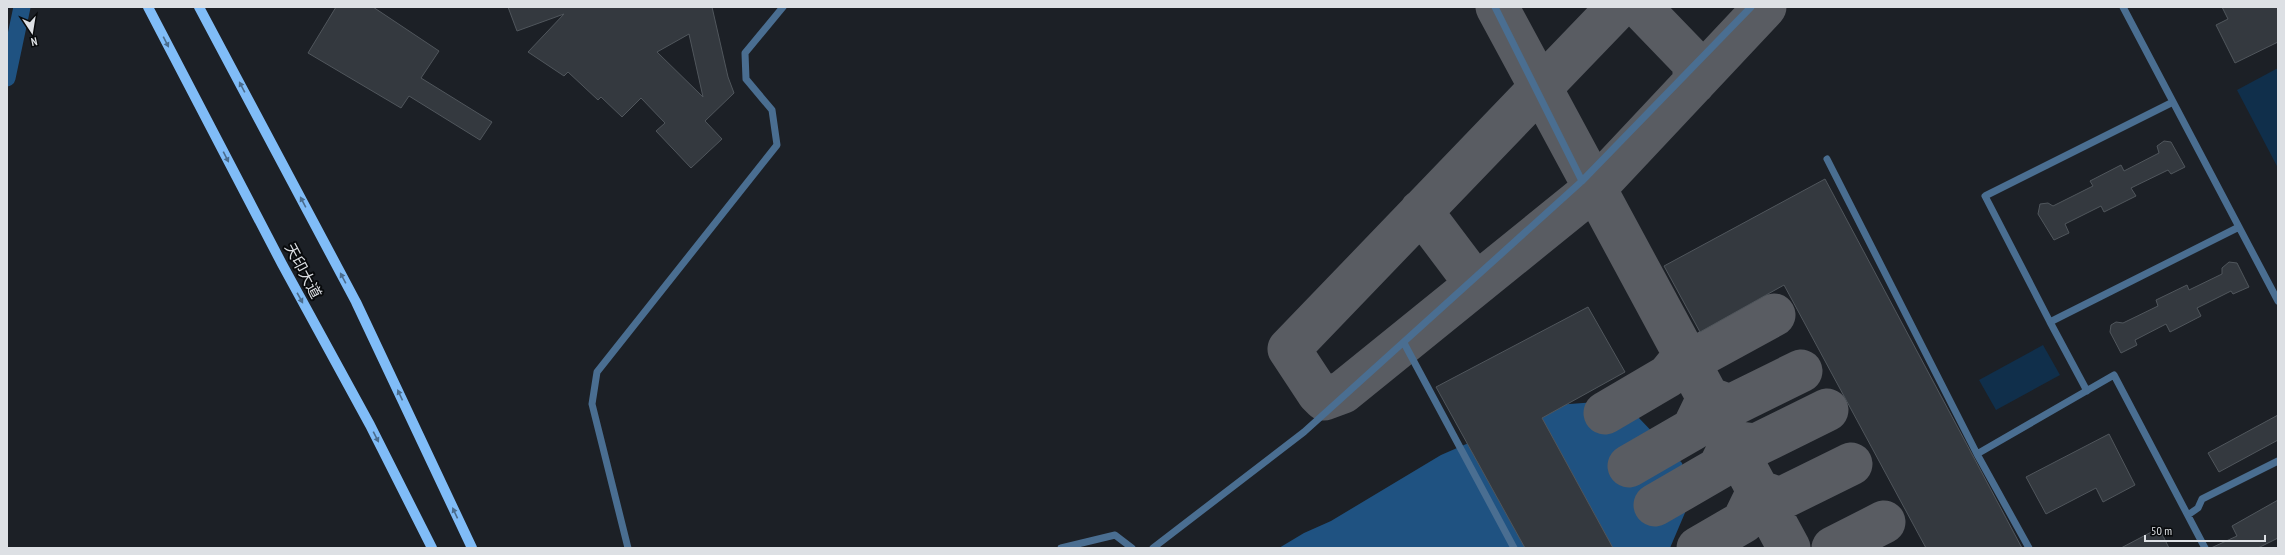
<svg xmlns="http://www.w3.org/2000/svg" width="2285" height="555" font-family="'PT Sans Narrow','Noto Sans SC',sans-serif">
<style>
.green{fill:#102f4b}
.water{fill:#1f5281}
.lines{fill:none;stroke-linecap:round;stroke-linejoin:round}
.canal{stroke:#1f5281;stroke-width:17}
.taxiway{stroke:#595c62;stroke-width:43}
.building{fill:#34393f;stroke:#50565c;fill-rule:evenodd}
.service{stroke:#4a6e91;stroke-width:7}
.primary{stroke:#80bcf7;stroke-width:10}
.oneway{fill:#4a6c8d}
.labels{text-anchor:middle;stroke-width:4;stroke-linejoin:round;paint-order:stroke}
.street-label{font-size:15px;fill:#dde0e4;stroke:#080a0c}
</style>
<rect width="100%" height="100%" fill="#1c2026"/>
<path class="green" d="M2278,68V168L2237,90Z
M2043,345L2060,375L1996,410L1979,380Z"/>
<path class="water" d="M1610,401L1638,417L1682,463L1690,501L1670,548H1279L1304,533L1331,521L1441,455L1556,405Z"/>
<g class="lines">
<path class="canal" d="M7,78L22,7"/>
<path class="taxiway" d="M1497,7L1789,548
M1618,7L1289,349L1318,393L1324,399L1343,392L1595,188L1765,7
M1640,7L1694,63V83
M1421,211L1476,284
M1605,413L1668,376L1685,355H1701L1774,315
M1629,466L1693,429L1708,398L1730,406L1801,371
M1655,505L1719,468L1732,442L1756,445L1827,410
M1698,548L1743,522L1758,491L1780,499L1851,464
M1833,548L1884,522"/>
</g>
<path class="building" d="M336,7H373L439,51L421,78L492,122L480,140L409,96L401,108L308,53Z
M508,7H712L728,77L734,93L705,121L722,139L691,168L656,131L665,123L641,98L622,117L601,97L598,100L568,72L564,76L528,52L564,14L517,31ZM689,34L703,97L657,52Z
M2222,7H2278V42L2235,63L2216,25L2228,19Z
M2164,141L2171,142L2185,167L2171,174L2168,170L2131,188L2136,196L2104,212L2101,206L2065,224L2069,233L2054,240L2038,214L2040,204L2048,203L2053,206L2093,186L2090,181L2121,165L2124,171L2159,153L2157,146Z
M1825,179L1973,456L2022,548H1926L1784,285L1700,332L1664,266Z
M2229,262L2237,263L2249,287L2233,294L2231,291L2197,308L2201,316L2170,332L2166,324L2135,340L2137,345L2121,353L2110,332L2111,325L2116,322L2123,323L2158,306L2156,300L2187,285L2189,290L2222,274V268Z
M1588,307L1625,372L1542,418L1613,548H1525L1436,387Z
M2278,415V440L2219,472L2208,453Z
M2109,434L2135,485L2103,502L2096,488L2046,514L2026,477Z
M2278,500V538L2258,548H2211L2237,536L2232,526Z
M2159,528L2169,548H2121Z"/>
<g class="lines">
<path class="service" d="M2123,7L2278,301
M1827,159L1977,454L2029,548
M1582,181L1751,7
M2050,322L1985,196L2173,102
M1404,343L1514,548
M2087,391L2050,322L2239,227
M1977,454L2114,375L2205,548
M2188,515L2198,508L2202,499L2278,461
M628,548L592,404L597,372L777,145L772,110L746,79L745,53L783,7
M1061,548L1115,535L1132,548
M1153,548L1304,432L1582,181L1495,7"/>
<path class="primary" d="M148,7L282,264L370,425L432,548
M199,7L356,302L472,548"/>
</g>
<defs><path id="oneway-solid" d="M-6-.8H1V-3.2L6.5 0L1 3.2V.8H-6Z"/></defs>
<g class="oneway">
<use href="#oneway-solid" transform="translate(166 42) rotate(63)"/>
<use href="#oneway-solid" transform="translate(242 87) rotate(-118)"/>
<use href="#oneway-solid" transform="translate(226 157) rotate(63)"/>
<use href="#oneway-solid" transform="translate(303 202) rotate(-118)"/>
<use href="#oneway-solid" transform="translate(343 278) rotate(-118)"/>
<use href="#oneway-solid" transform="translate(300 298) rotate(61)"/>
<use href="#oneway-solid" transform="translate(400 395) rotate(-115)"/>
<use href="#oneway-solid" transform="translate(376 437) rotate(63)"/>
<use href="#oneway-solid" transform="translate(455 513) rotate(-115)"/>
</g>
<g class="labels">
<g class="street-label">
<text transform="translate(303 271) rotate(62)" y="5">天印大道</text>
</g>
</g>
<rect width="2285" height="555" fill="none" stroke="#dde0e4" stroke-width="16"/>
<g transform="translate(32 32) rotate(168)" stroke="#080a0c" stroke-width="3" paint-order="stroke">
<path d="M0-3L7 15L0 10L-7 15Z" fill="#dde0e4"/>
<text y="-6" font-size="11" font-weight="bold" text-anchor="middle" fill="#dde0e4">N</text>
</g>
<path d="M2145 535v6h120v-6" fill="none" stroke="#dde0e4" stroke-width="2"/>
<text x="2151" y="535" font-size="12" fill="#dde0e4" stroke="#080a0c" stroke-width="3" paint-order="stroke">50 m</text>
</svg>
